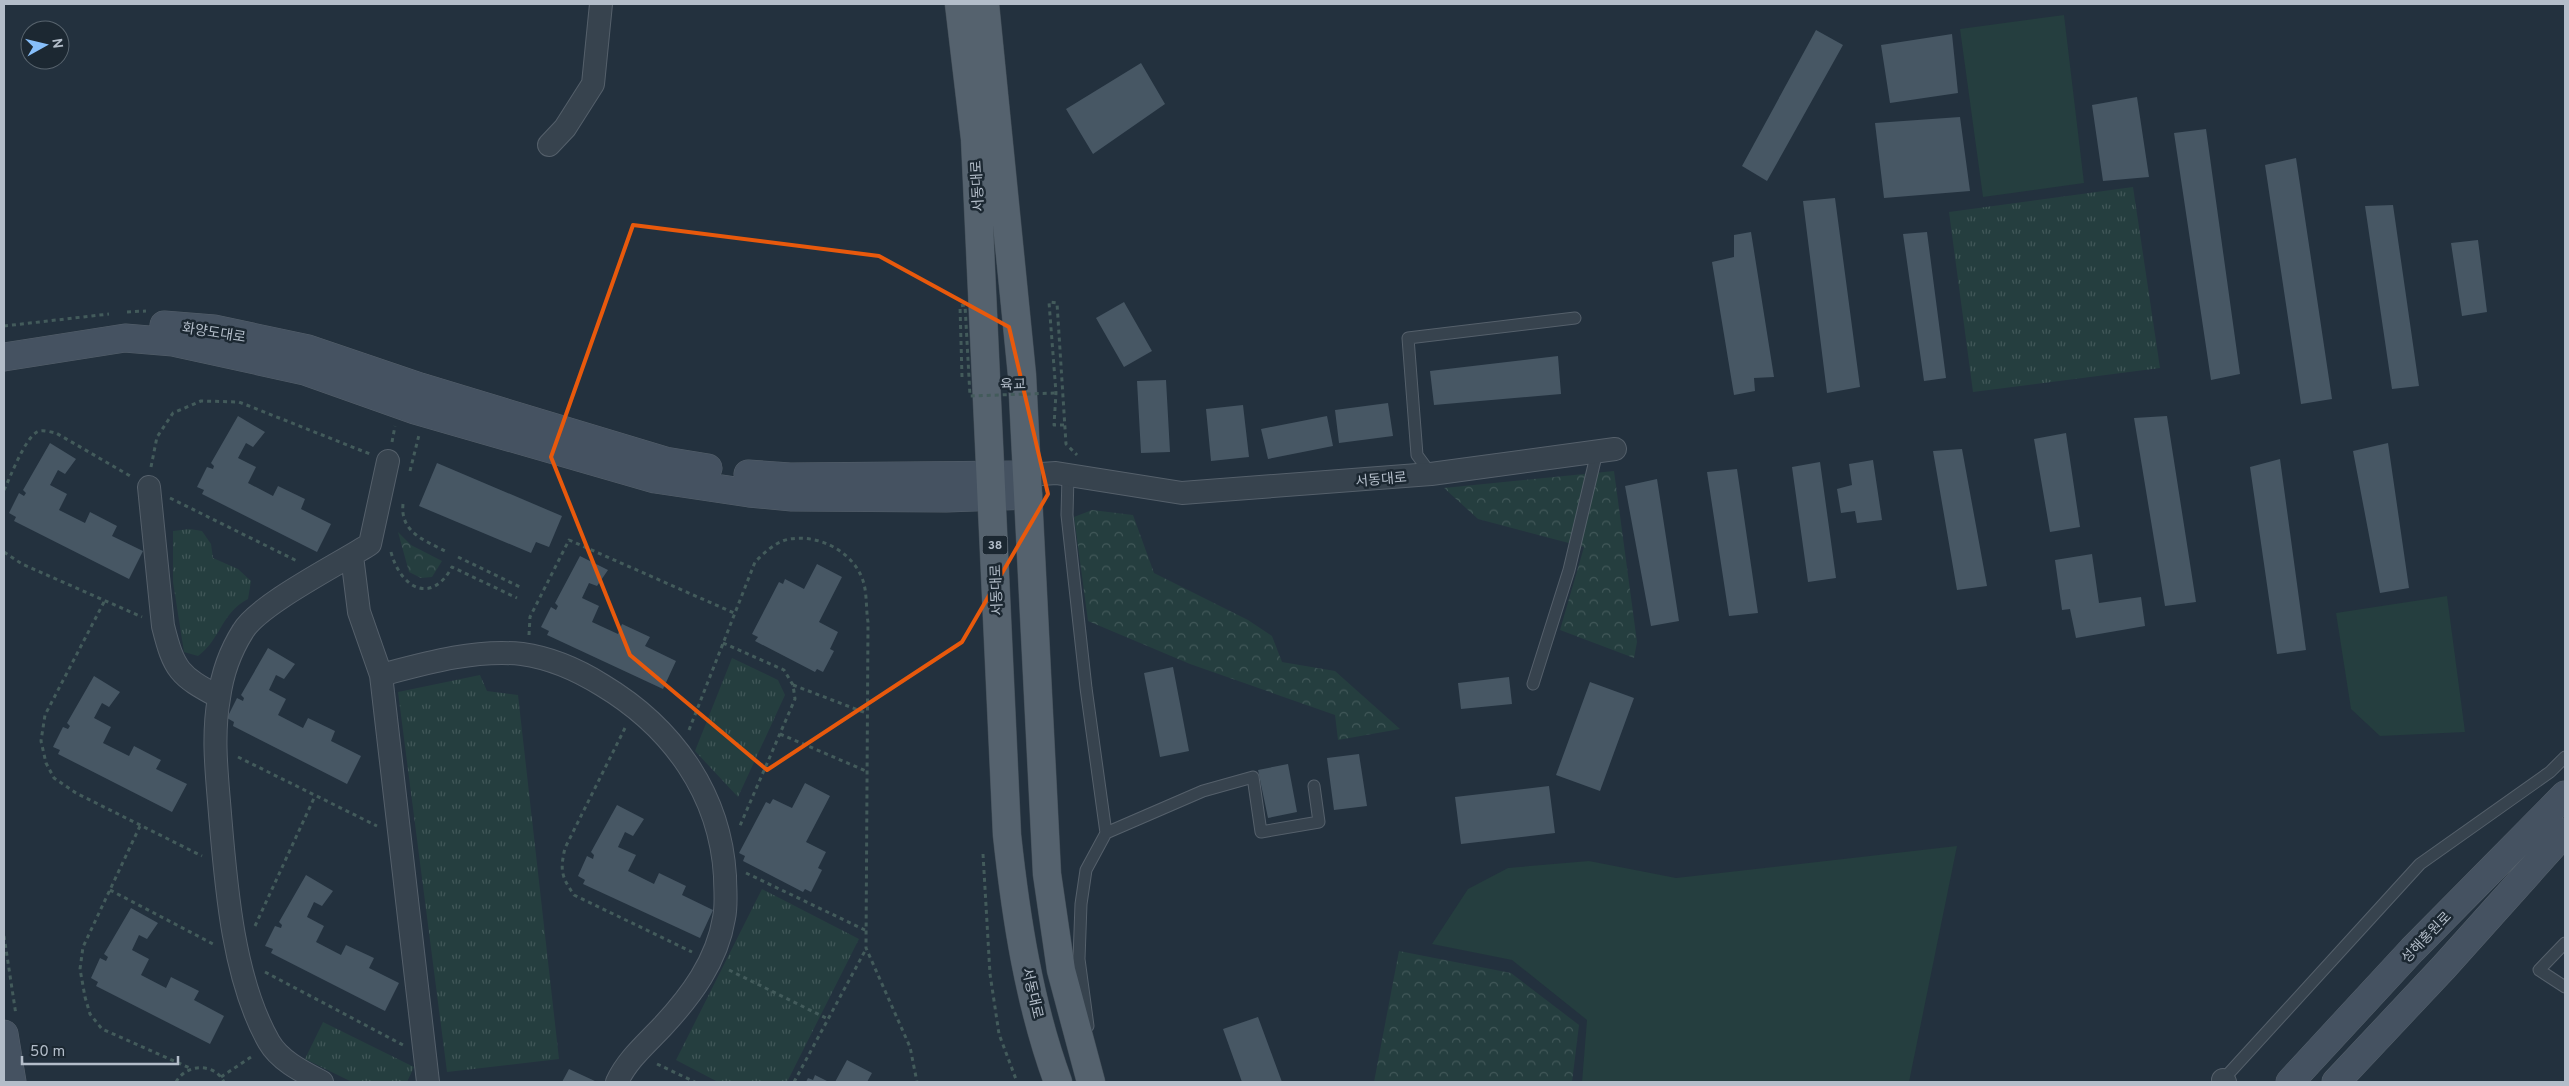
<svg xmlns="http://www.w3.org/2000/svg" width="2569" height="1086" font-family="Overpass,'Noto Sans KR',sans-serif">
<style>
.green{fill:#253e3f}
.forest{fill:url(#forest-crowns)}
.park{fill:url(#park-tufts)}
.building{fill:#475764}
.lines{fill:none;stroke-linecap:round;stroke-linejoin:round}
.lane-casing{stroke:#55606b;stroke-width:13}
.street-casing{stroke:#55606b;stroke-width:24}
.secondary-casing{stroke:#55606b;stroke-width:29}
.primary-casing{stroke:#404c56;stroke-width:29}
.path{stroke:#435b5b;stroke-width:3;stroke-dasharray:4 4;stroke-linecap:butt}
.lane{stroke:#37434e;stroke-width:11}
.street{stroke:#37434e;stroke-width:22}
.secondary{stroke:#455261;stroke-width:28}
.primary{stroke:#55626e;stroke-width:28}
.path-bridge{stroke:#435b5b;stroke-width:3;stroke-dasharray:4 4;stroke-linecap:butt}
.marked{fill:none;stroke:#e8590c;stroke-width:4;stroke-linejoin:round}
.labels{text-anchor:middle;stroke-width:5;stroke-linejoin:round;paint-order:stroke}
.shield{fill:#1c2832;stroke:#86909c;stroke-width:1}
.shield-label{font-size:12px;font-weight:bold;fill:#b3bdc9}
.street-label{font-size:14px;fill:#b3bdc9;stroke:#1c2832}
</style>
<defs>
<pattern id="forest-crowns" width="20" height="18" patternUnits="userSpaceOnUse" patternTransform="scale(1.25)"><rect width="20" height="18" fill="#253e3f"/><path d="M2 6a3 3 0 1 1 6 0M12 15a3 3 0 1 1 6 0" fill="none" stroke="#425859"/></pattern>
<pattern id="park-tufts" width="24" height="20" patternUnits="userSpaceOnUse" patternTransform="scale(1.25)"><rect width="24" height="20" fill="#253e3f"/><path d="M3 7l-1-3M5 7V3M7 7l1-3M15 17l-1-3M17 17v-4M19 17l1-3" fill="none" stroke="#425859"/></pattern>
</defs>
<rect width="100%" height="100%" fill="#23313e"/>
<path class="green" d="M2064,15L2084,183L1983,197L1960,29Z
M2447,596L2465,732L2380,736L2351,709L2336,613Z
M1957,846L1909,1082H1582L1587,1020L1512,960L1432,944L1468,889L1508,868L1589,861L1676,878Z"/>
<path class="forest" d="M1614,471L1637,642L1634,658L1560,630L1584,547L1478,519L1444,488Z
M1092,510L1133,515L1154,573L1248,620L1272,636L1282,662L1335,671L1400,729L1338,740L1335,715L1190,664L1088,621L1074,517Z
M398,532L411,545L442,561L432,577L421,578L409,572Z
M1399,951L1511,973L1579,1025L1572,1082H1374Z"/>
<path class="park" d="M2133,187L2160,368L1973,392L1949,212Z
M190,529L202,531L211,544L213,558L238,569L251,581L248,599C221,613 221,639 198,656L184,652L173,582V531Z
M732,658L778,680L785,695L738,797L695,751Z
M480,675L487,691L518,695L559,1059L447,1072L398,692Z
M762,889L859,939L787,1082H718L676,1060Z
M323,1022L414,1067L407,1082H352L305,1059Z"/>
<path class="building" d="M1816,30L1843,45L1767,181L1742,166Z
M1952,34L1958,93L1890,103L1881,45Z
M1141,63L1165,104L1093,154L1066,109Z
M2137,97L2149,177L2103,181L2092,105Z
M1960,117L1970,191L1884,198L1875,123Z
M2206,129L2240,374L2211,380L2174,133Z
M2296,158L2332,399L2301,404L2265,165Z
M1835,198L1860,387L1827,393L1803,201Z
M2393,205L2419,386L2392,389L2365,206Z
M1751,232L1774,377L1754,378L1755,391L1734,395L1712,262L1734,257V235Z
M1927,232L1946,378L1924,381L1903,234Z
M2478,240L2487,312L2462,316L2451,243Z
M1124,302L1152,351L1124,367L1096,318Z
M1558,356L1561,394L1434,405L1430,371Z
M1166,380L1170,452L1141,453L1137,381Z
M1388,403L1393,436L1339,443L1335,410Z
M1243,405L1249,457L1211,461L1206,409Z
M238,416L265,432L253,447L246,443L238,458L256,467L248,483L273,496L278,486L305,499L301,509L331,524L317,552L202,494L204,490L197,487L207,467L213,469L214,466L211,463Z
M1327,416L1333,446L1268,459L1261,429Z
M2167,416L2196,602L2165,606L2134,418Z
M2066,433L2080,527L2050,532L2034,439Z
M50,443L76,459L65,474L58,470L50,485L67,494L59,510L85,523L90,512L117,526L112,536L143,551L129,579L14,521L16,517L9,513L19,493L24,496L26,493L23,490Z
M2388,443L2409,588L2380,593L2353,451Z
M1962,449L1987,586L1957,590L1933,451Z
M2280,459L2306,650L2277,654L2250,467Z
M1873,460L1882,520L1857,523L1855,511L1841,513L1837,489L1852,485L1849,464Z
M1820,462L1836,578L1808,582L1792,467Z
M437,463L562,516L549,547L536,542L531,553L419,506Z
M1737,469L1758,613L1729,616L1707,472Z
M1657,479L1679,621L1651,626L1625,486Z
M2092,554L2099,603L2141,597L2145,626L2076,638L2070,609L2062,610L2055,560Z
M580,556L608,570L597,586L589,583L582,598L599,606L592,622L618,634L622,624L650,637L645,646L676,661L663,689L547,635L549,631L541,627L551,607L556,610L558,606L555,603Z
M817,564L842,577L819,622L838,632L830,649L834,651L823,672L817,669L815,672L755,641L758,637L752,634L779,582L783,584L785,579L804,589Z
M268,648L295,664L284,679L276,675L269,690L286,699L278,715L303,728L308,718L335,731L331,741L361,756L347,784L233,726L234,722L227,718L237,698L243,701L244,698L241,695Z
M1173,667L1189,751L1160,757L1144,673Z
M94,676L120,692L109,707L102,703L94,718L111,727L103,743L129,756L134,746L161,760L156,769L187,784L172,812L58,754L60,750L53,747L63,727L68,729L70,726L67,723Z
M1509,677L1512,704L1461,709L1458,683Z
M1590,682L1634,698L1600,791L1556,775Z
M1359,754L1367,806L1334,810L1327,758Z
M1288,764L1297,812L1268,818L1258,770Z
M805,783L830,796L806,842L826,852L818,868L822,870L811,892L805,889L803,892L743,861L745,856L739,853L766,802L770,804L773,799L792,808Z
M1549,786L1555,833L1461,844L1455,797Z
M617,805L644,819L633,836L625,832L618,847L636,855L628,871L654,884L659,873L686,886L682,895L713,910L700,938L583,884L585,880L578,876L587,856L593,859L594,855L591,852Z
M306,875L333,891L322,906L314,902L307,917L324,926L316,942L341,955L346,945L374,958L369,968L399,983L385,1011L271,953L273,949L265,946L275,926L281,928L282,925L279,922Z
M131,908L158,923L147,939L139,935L132,950L149,959L141,975L166,988L171,977L199,991L194,1000L224,1016L210,1044L96,986L98,982L91,978L100,958L106,961L108,957L104,954Z
M1258,1017L1282,1082H1242L1223,1029Z
M847,1060L872,1073L867,1082H835Z
M569,1069L597,1082H562Z
M815,1075L829,1082H806L808,1078L813,1080Z"/>
<g class="lines">
<defs>
<path id="lane" d="M1431,474L1417,455L1408,338L1575,318
M1068,476L1067,515L1086,688L1106,833L1086,870L1081,904L1079,959L1088,1026
M1533,684L1569,570L1597,452
M1106,833L1203,791L1253,777L1261,832L1319,822L1314,786
M2565,943L2539,970L2565,987
M2221,1082L2420,864L2550,772L2565,757"/>
<path id="street" d="M549,145L565,128L593,84L601,4
M1027,475L1056,473L1182,493L1431,474L1615,449
M149,487L163,626C174,670 179,676 219,697
M352,556L359,612L381,675L428,1082
M381,675C426,663 475,649 522,654C551,658 578,670 602,685C672,727 720,793 725,876C725,889 727,904 724,918C717,961 691,996 662,1027C646,1044 627,1060 617,1082
M2223,1080L2225,1082
M322,1082C303,1072 280,1061 269,1042C233,979 226,886 220,814C217,775 212,737 219,698C222,675 231,650 243,631C259,604 341,563 370,544L388,461"/>
<path id="secondary" d="M164,325L214,329L308,349L420,387L665,461L708,468
M4,357L125,338L173,342L305,371L415,410L655,479L749,493L792,497L946,498L1028,495
M748,474L790,477L1027,475
M4,1034L12,1082
M2290,1082L2412,950L2565,795
M2336,1082L2444,967L2565,832"/>
<path id="primary" d="M959,4L975,139L1007,835C1016,918 1029,1003 1058,1082
M985,4L1022,375L1047,874L1061,970L1091,1082"/>
</defs>
<use href="#lane" class="lane-casing"/>
<use href="#street" class="street-casing"/>
<use href="#secondary" class="secondary-casing"/>
<use href="#primary" class="primary-casing"/>
<path class="path" d="M127,312L146,311
M4,326L109,314
M1064,425H1054L1056,393L1049,302L1057,303L1066,444L1077,455
M392,442L395,426
M151,467L157,437L173,413L201,401L239,402L370,454
M410,471L419,435
M4,490C10,478 25,438 37,432C42,429 50,432 56,433L132,477
M170,498L299,562
M403,504C400,532 424,540 445,551
M4,552L22,564L142,617
M391,552C400,587 431,606 452,567L517,598
M458,557L522,588
M104,602L45,715L41,741L46,763L54,778L76,793L202,856
M529,635L530,617L569,540L734,613
M723,643L784,670L793,685L795,699L739,828
M793,685L866,713
M625,728L565,848C560,870 561,876 574,895L692,952
M689,730L755,562C764,553 776,541 790,539C820,534 856,553 864,584C867,596 866,610 868,622L866,948L910,1047L917,1082
M780,734L866,771
M238,757L377,826
M140,826L83,947L80,969L85,997L90,1014L102,1029L192,1069
M983,854L990,974L999,1034L1017,1082
M746,873L865,930
M110,890L215,945
M255,926L315,796
M4,936L16,1015
M729,970L828,1019
M265,972L403,1045
M657,1064L695,1082
M221,1077L254,1055
M176,1082C186,1064 214,1062 224,1082
M794,1082L866,949"/>
<use href="#lane" class="lane"/>
<use href="#street" class="street"/>
<use href="#secondary" class="secondary"/>
<use href="#primary" class="primary"/>
<path class="path-bridge" d="M962,377L960,306L965,305L970,396L1056,393"/>
</g>
<path class="marked" d="M633,225L879,256L1009,327L1048,494L962,642L767,770L630,655L551,457Z"/>
<g class="labels">
<rect class="shield" x="982.5" y="535.5" width="25" height="19" rx="4"/>
<g class="shield-label">
<text x="995" y="549">38</text>
</g>
<g class="street-label">
<text transform="translate(977 186) rotate(-93)" y="5">서동대로</text>
<text transform="translate(214 332) rotate(9)" y="5">화양도대로</text>
<text transform="translate(1013 384) rotate(-2)" y="5">육교</text>
<text transform="translate(1381 479) rotate(-5)" y="5">서동대로</text>
<text transform="translate(996 590) rotate(-92)" y="5">서동대로</text>
<text transform="translate(2426 937) rotate(-46)" y="5">성해홍원로</text>
<text transform="translate(1033 993) rotate(77)" y="5">서동대로</text>
</g>
</g>
<rect width="2569" height="1086" fill="none" stroke="#b3bdc9" stroke-width="10"/>
<g transform="translate(45 45) rotate(82)"><circle r="24" fill="#1c2832" stroke="#58646e"/>
<path d="M0-4L9 19L0 12L-9 19Z" fill="#87bffa"/>
<text y="-8" font-size="14" font-weight="bold" text-anchor="middle" fill="#b3bdc9">N</text>
</g>
<path d="M22 1056v8h156v-8" fill="none" stroke="#b3bdc9" stroke-width="2.5"/>
<text x="30" y="1056" font-size="15" fill="#b3bdc9" stroke="#1c2832" stroke-width="4" paint-order="stroke">50 m</text>
</svg>
